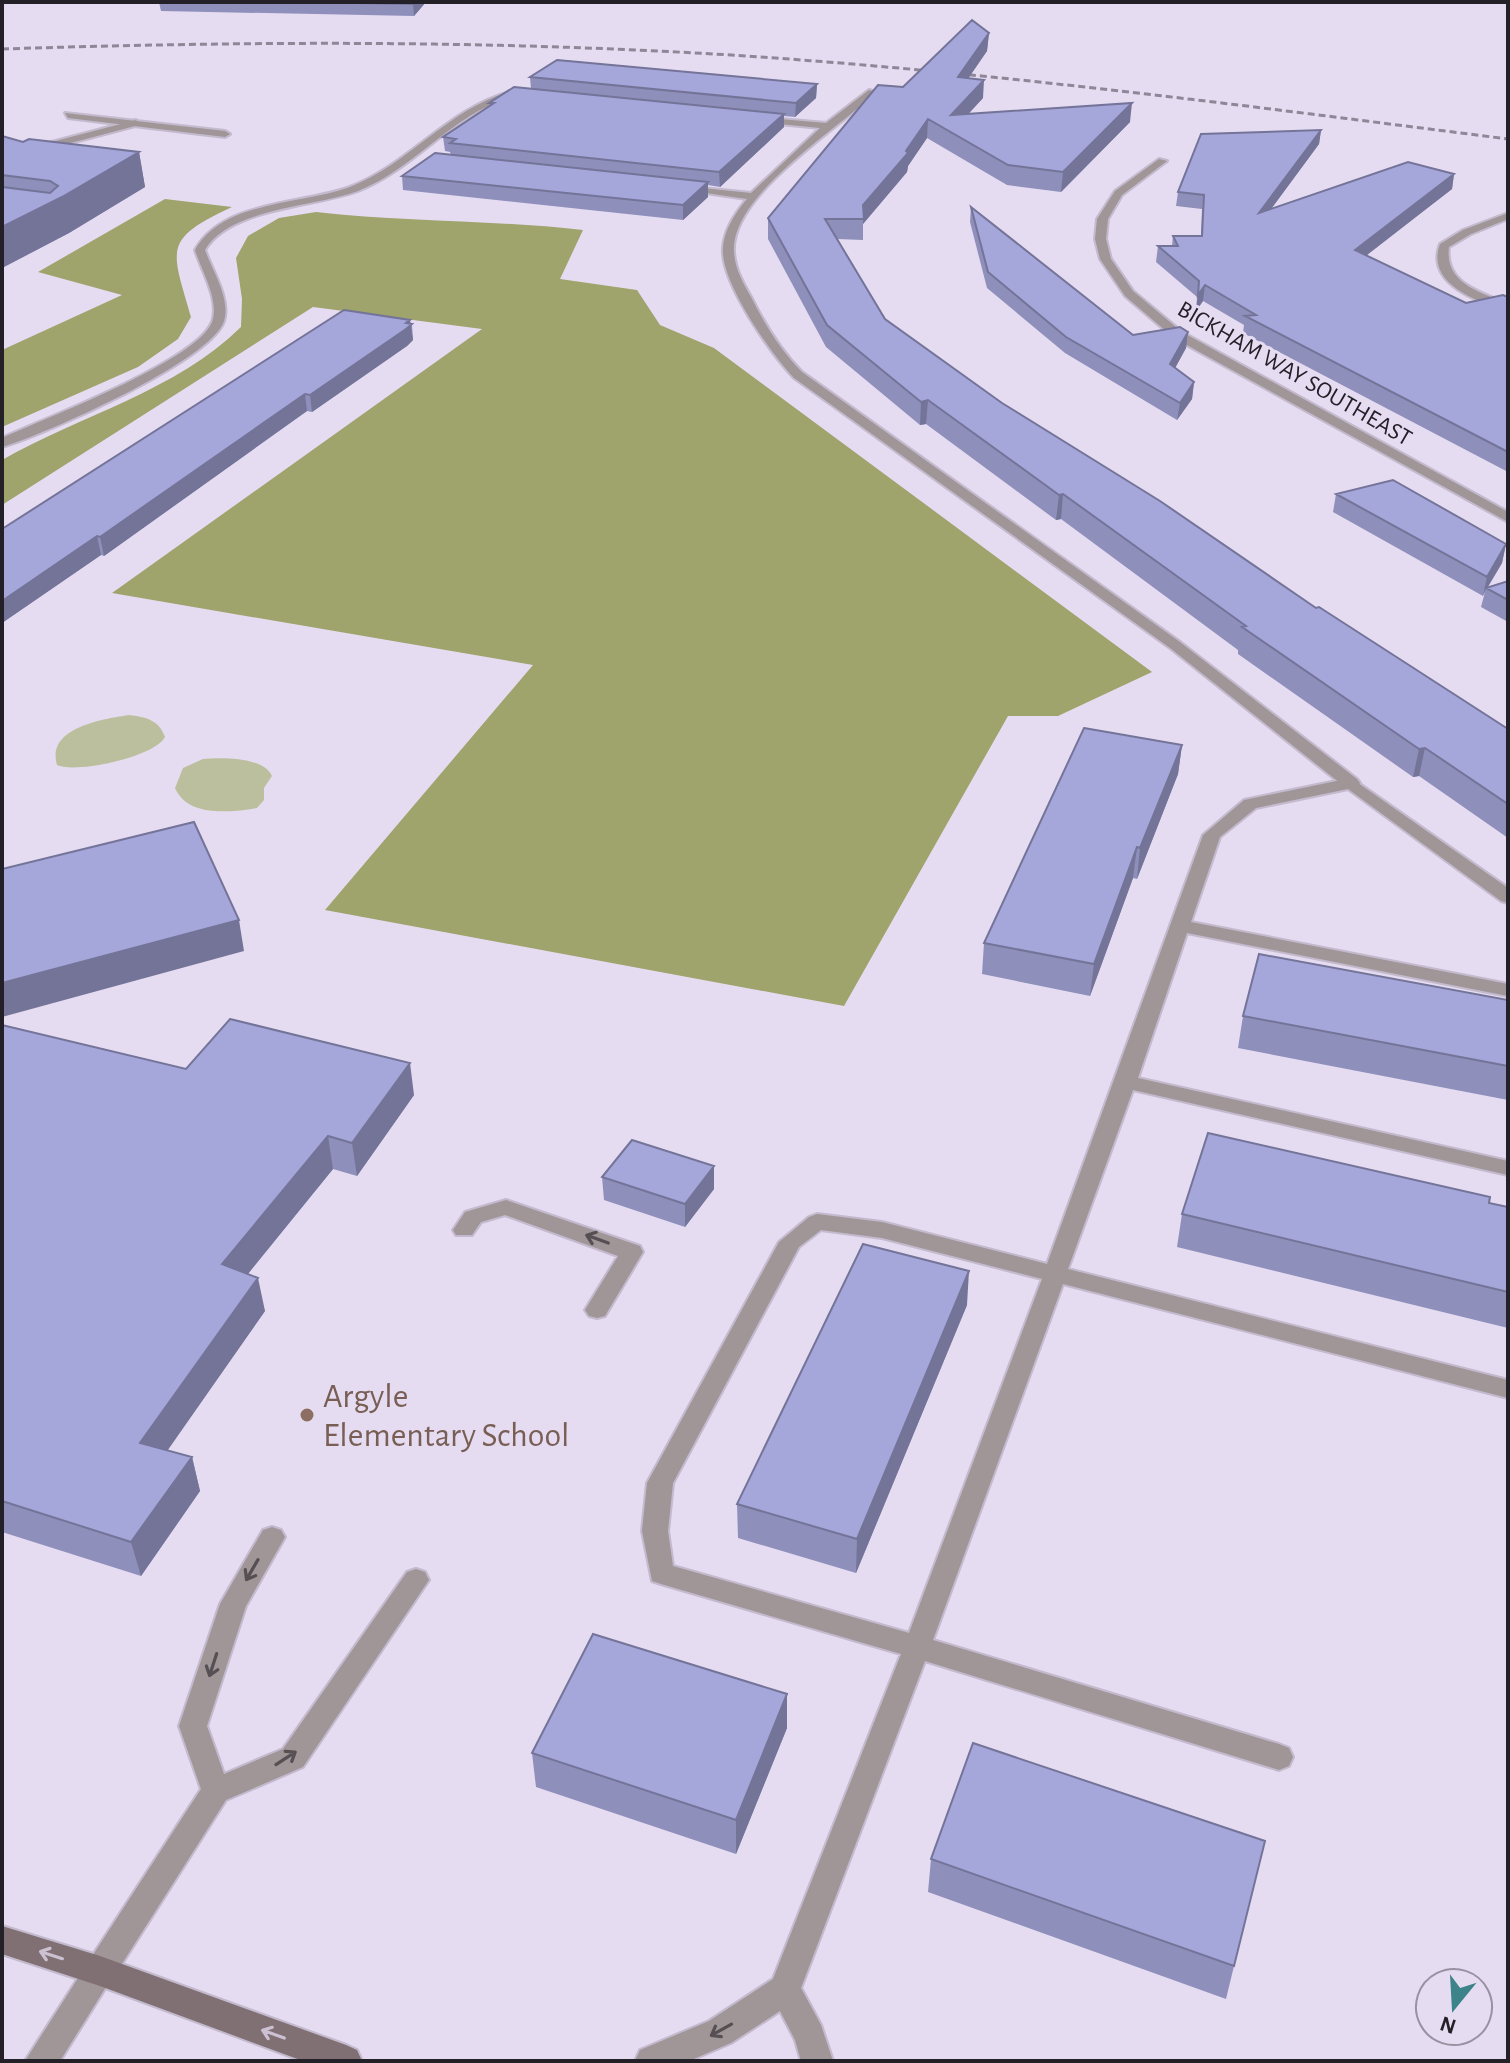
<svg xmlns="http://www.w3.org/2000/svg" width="1510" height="2063" font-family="'Alegreya Sans',sans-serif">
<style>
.green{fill:#bcbf9d}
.forest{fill:#9fa36c}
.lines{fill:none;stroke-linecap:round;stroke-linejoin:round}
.service-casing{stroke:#c3bace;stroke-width:4}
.minor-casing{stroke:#c3bace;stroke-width:4}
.secondary-casing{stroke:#c3bace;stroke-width:4}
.service{fill:#a09597;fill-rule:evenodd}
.minor{fill:#a09597;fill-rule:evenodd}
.secondary{fill:#807073;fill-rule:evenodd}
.rail{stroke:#8e8797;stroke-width:3;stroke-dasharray:7 4;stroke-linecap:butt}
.wall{fill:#8e8fbb}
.shaded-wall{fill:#747499}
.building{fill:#a5a6da;stroke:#747499;stroke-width:2}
.oneway{stroke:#564f54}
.oneway2{stroke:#ccc1d2}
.education-dot{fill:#8d6e63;stroke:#e6dcf2;stroke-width:3}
.labels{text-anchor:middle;stroke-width:6;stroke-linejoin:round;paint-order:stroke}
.far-street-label{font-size:24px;fill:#242028;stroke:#e6dcf2}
.near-education-label{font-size:34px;fill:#785e54;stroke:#e6dcf2;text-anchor:start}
</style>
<rect width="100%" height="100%" fill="#e6dcf2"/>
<path class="green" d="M129,715C146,717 159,720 165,737C155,757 75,774 57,765C46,727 104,719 129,715Z
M203,759C222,757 264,757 272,776L264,788V800L257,808C231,812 188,818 175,788L183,768Z"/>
<path class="forest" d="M165,199L232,207C161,240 172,249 191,317L178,339L138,367L2,427V350L122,295L38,272Z
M316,212C405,222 495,220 583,230L560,279L637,290L660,325L714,348L1152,672L1058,716H1008L844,1006L325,910L533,665L112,593L482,329L313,307L2,505V460C81,415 176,391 241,327L242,299L236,258L248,236L279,218Z"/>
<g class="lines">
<defs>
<path id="service" d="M65,113L225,131L230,134L225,137L68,118Z
M1351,778L1508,888V903L1501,901L1348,789L1256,808L1220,837L1191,922L1508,984V996L1187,933L1138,1078L1508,1161V1175L1133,1090L1068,1269L1508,1380V1398L1063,1284L933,1640L1279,1744L1289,1748L1293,1757L1289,1766L1279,1770L925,1661L801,1988L821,2025L833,2061H801L795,2040L780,2011L731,2043L689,2061H635L640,2050L709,2021L773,1979L901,1654L661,1584L652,1581L642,1531L647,1483L779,1242L809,1217L817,1214L882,1222L1047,1264L1203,835L1244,800ZM821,1230L882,1238L1042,1279L909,1633L673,1566L668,1531L673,1483L799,1247Z
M506,1200L640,1246L643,1252L605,1316L597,1318L589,1316L585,1310L618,1256L505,1215L481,1222L472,1235H456L453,1230L465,1212Z
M272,1527L281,1530L285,1537L246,1606L207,1726L224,1774L283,1749L407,1572L416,1569L425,1572L429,1580L303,1767L226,1800L111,1981L100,1986L89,1981L84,1971L89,1961L201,1789L179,1726L220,1604L263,1530Z"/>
<path id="minor" d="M869,90L876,92C840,128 730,195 734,252C735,269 743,283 751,297C765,325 780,350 802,372L1180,642L1357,779L1360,783L1357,787H1345L1170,648L794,378C771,354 720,281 723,248C724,230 736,212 747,199L678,189L683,186L751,193L820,128L760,122L757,117L826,123Z
M513,91L516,96C454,111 417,168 358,191C315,207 229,208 205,250C212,270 231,299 224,321C212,360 44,435 2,447V438C43,419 197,361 212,322C220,300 201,270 195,250C223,200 301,205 350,187C410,164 449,107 513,91Z
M136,120L139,125L2,161V155Z
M1159,159L1167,161L1122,195L1108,219L1106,239L1111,259L1133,291L1182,332L1508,512V522L1174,338L1125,296L1100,259L1095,239L1097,219L1115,191Z
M1508,213V219L1471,234L1449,247C1444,284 1481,292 1508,304V311C1478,302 1425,284 1440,244L1463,230Z
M100,1956L111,1961L116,1971L60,2061H25L89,1961Z"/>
<path id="secondary" d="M2,1926L100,1956L346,2045L357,2050L362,2061H303L100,1986L2,1954Z"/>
</defs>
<use href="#service" class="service-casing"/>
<use href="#minor" class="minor-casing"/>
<use href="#secondary" class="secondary-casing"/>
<use href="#service" class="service"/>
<use href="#minor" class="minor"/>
<use href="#secondary" class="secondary"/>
<path class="rail" d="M2,49C250,41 498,40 746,56C1001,73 1255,107 1508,139"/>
</g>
<path class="wall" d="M159,2H426L414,16L161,11Z
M989,33L987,51L968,78L983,98L968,114L1130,122L1061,192L1007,185L927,138L908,166L907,172L863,224V240L837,239L885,319L1002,403L1316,608L1508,729V838L1419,776L1413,777L1238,654V650L1061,519L1056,520L926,424L920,425L826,347L768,239V218L903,87Z
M530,77L817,84L816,98L795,117L784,116V127L720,187L708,185V197L683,220L403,190L402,176L451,155L450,152L445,151L443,137L489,107V103L531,89Z
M1321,130L1319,144L1271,209L1454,174L1452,189L1366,255L1466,303L1508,297V472L1243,333L1244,325L1203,301L1196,311L1197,297L1156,262L1158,246H1172L1173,236H1201L1202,209L1176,206L1178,192Z
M2,136L23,142L139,152L145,187L69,233L2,268Z
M971,207L1133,335L1188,332L1186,348L1175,368L1194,382L1192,399L1177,420L1065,353L987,288L970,222Z
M410,323L412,324L413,340L407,346L312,412L307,411L104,556L101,555L2,623V529Z
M1336,494L1506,544L1502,563L1488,587L1508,581V622L1481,607L1485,592L1483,596L1333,512Z
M1182,745L1178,774L1137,879L1133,878L1090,996L982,974L984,943Z
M1508,1000V1100L1238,1048L1243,1016Z
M2,1025L186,1069L414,1095L357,1176L333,1169L248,1274L265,1311L167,1450L192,1457L200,1491L141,1576L2,1532Z
M602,1177L714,1189L685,1227L604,1200Z
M1489,1203L1508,1207V1328L1177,1247L1182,1214Z
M967,1305L856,1573L738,1538L737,1504Z
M787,1728L736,1854L536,1787L532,1753Z
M931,1859L1234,1966L1226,1999L928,1892Z"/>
<path class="shaded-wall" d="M415,2H426L414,16L413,4Z
M989,33L987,51L957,95L958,77Z
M984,80L983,98L950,134L951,115Z
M817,84L816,98L795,117L796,103Z
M1132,103L1130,122L1061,192L1063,172Z
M784,114V127L720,187L719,172Z
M928,119L927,138L908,166L907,172L863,224V205L906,151Z
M1321,130L1319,144L1257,228L1259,213Z
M139,152L145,187L69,233L2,268V227Z
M1454,174L1452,189L1353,266L1355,250Z
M708,182V197L683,220V205Z
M1205,285L1203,301L1196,311L1198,295Z
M410,320L413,340L407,346L312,412L310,395Z
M1188,332L1186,348L1168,381L1170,364Z
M1194,382L1192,399L1177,420L1180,403Z
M305,394L307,411L104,556L100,537Z
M928,400L926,424L920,425L921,402Z
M1063,494L1061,519L1056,520L1059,495Z
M97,536L101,555L2,623V601Z
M1506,544L1502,563L1487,588H1486L1483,596L1487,577Z
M1182,745L1178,774L1137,879L1140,848Z
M1425,748L1419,776L1413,777L1419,749Z
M1137,847L1133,878L1090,996L1094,964Z
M239,920L244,951L2,1017V983Z
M410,1063L414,1095L357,1176L352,1143Z
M328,1136L333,1169L229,1297L222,1264Z
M714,1166V1189L685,1227V1204Z
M969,1271L967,1305L856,1573L857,1539Z
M258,1278L265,1311L149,1477L140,1443Z
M192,1457L200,1491L141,1576L131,1542Z
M787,1694V1728L736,1854V1820Z"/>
<path class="building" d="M309,2H415L413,4Z
M972,20L989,33L958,77L984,80L951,115L1132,103L1063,172L1008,165L928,119L906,151L908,153L863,205L864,219H825L885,319L1002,403L1160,501L1316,608L1319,607L1508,729V804L1425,748L1419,749L1242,627L1246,626L1063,494L1059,495L928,400L921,402L827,325L768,218L878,85L903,87Z
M557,60L817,84L796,103L530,77Z
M514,87L784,114L719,172L450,143L456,139L443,137L494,103H489Z
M1321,130L1259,213L1408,162L1454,174L1355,250L1466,303L1503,295L1508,297V452L1245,316L1256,315L1205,285L1198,295L1199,281L1158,246H1178L1173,236H1202L1204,195L1178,192L1201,134Z
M2,136L23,142L29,139L139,152L62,197L2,227V187L50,193L58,186L50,181L2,175Z
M435,153L708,182L683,205L402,176Z
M971,207L1133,335L1180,327L1188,332L1170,364L1194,382L1180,403L1066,337L988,272Z
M344,310L410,320L406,323L412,324L406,329L310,395L305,394L100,537L97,536L2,601V529Z
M1393,480L1506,544L1487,577L1336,494Z
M1508,581V600L1486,588Z
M1084,728L1182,745L1140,848L1137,847L1094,964L984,943Z
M194,822L239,920L2,983V869Z
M1259,954L1508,1000V1066L1243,1016Z
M230,1019L410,1063L352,1143L328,1136L222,1264L258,1278L140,1443L192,1457L131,1542L2,1501V1025L186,1069Z
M1208,1133L1490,1197L1489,1203L1508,1207V1292L1182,1214Z
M632,1140L714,1166L685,1204L602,1177Z
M863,1244L969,1271L857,1539L737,1504Z
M593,1634L787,1694L736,1820L532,1753Z
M973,1743L1265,1841L1234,1966L931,1859Z"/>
<defs><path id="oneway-shaft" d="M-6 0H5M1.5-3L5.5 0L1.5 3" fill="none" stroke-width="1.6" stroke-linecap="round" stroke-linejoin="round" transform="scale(2)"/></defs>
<g class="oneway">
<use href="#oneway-shaft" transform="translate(597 1239) rotate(-160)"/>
<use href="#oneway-shaft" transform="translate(252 1570) rotate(120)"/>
<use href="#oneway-shaft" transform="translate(213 1665) rotate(108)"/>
<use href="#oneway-shaft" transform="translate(286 1758) rotate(-33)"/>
<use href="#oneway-shaft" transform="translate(721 2030) rotate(151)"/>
</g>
<g class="oneway2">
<use href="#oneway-shaft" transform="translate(51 1955) rotate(-162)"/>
<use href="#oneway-shaft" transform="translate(273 2034) rotate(-160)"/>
</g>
<circle class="education-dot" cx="307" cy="1415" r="8"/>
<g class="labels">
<g class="far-street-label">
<text transform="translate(1295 373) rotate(30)" y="8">BICKHAM WAY SOUTHEAST</text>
</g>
<g class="near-education-label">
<text x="323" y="1407">Argyle<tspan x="323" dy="39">Elementary School</tspan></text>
</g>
</g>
<rect width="1510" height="2063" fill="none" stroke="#242028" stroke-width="8"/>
<g transform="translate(1454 2007) rotate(198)"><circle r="38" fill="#e6dcf2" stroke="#9891a1" stroke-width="2"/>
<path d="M0-6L14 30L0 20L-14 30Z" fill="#3c848a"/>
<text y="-12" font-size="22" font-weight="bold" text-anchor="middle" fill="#242028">N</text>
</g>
</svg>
